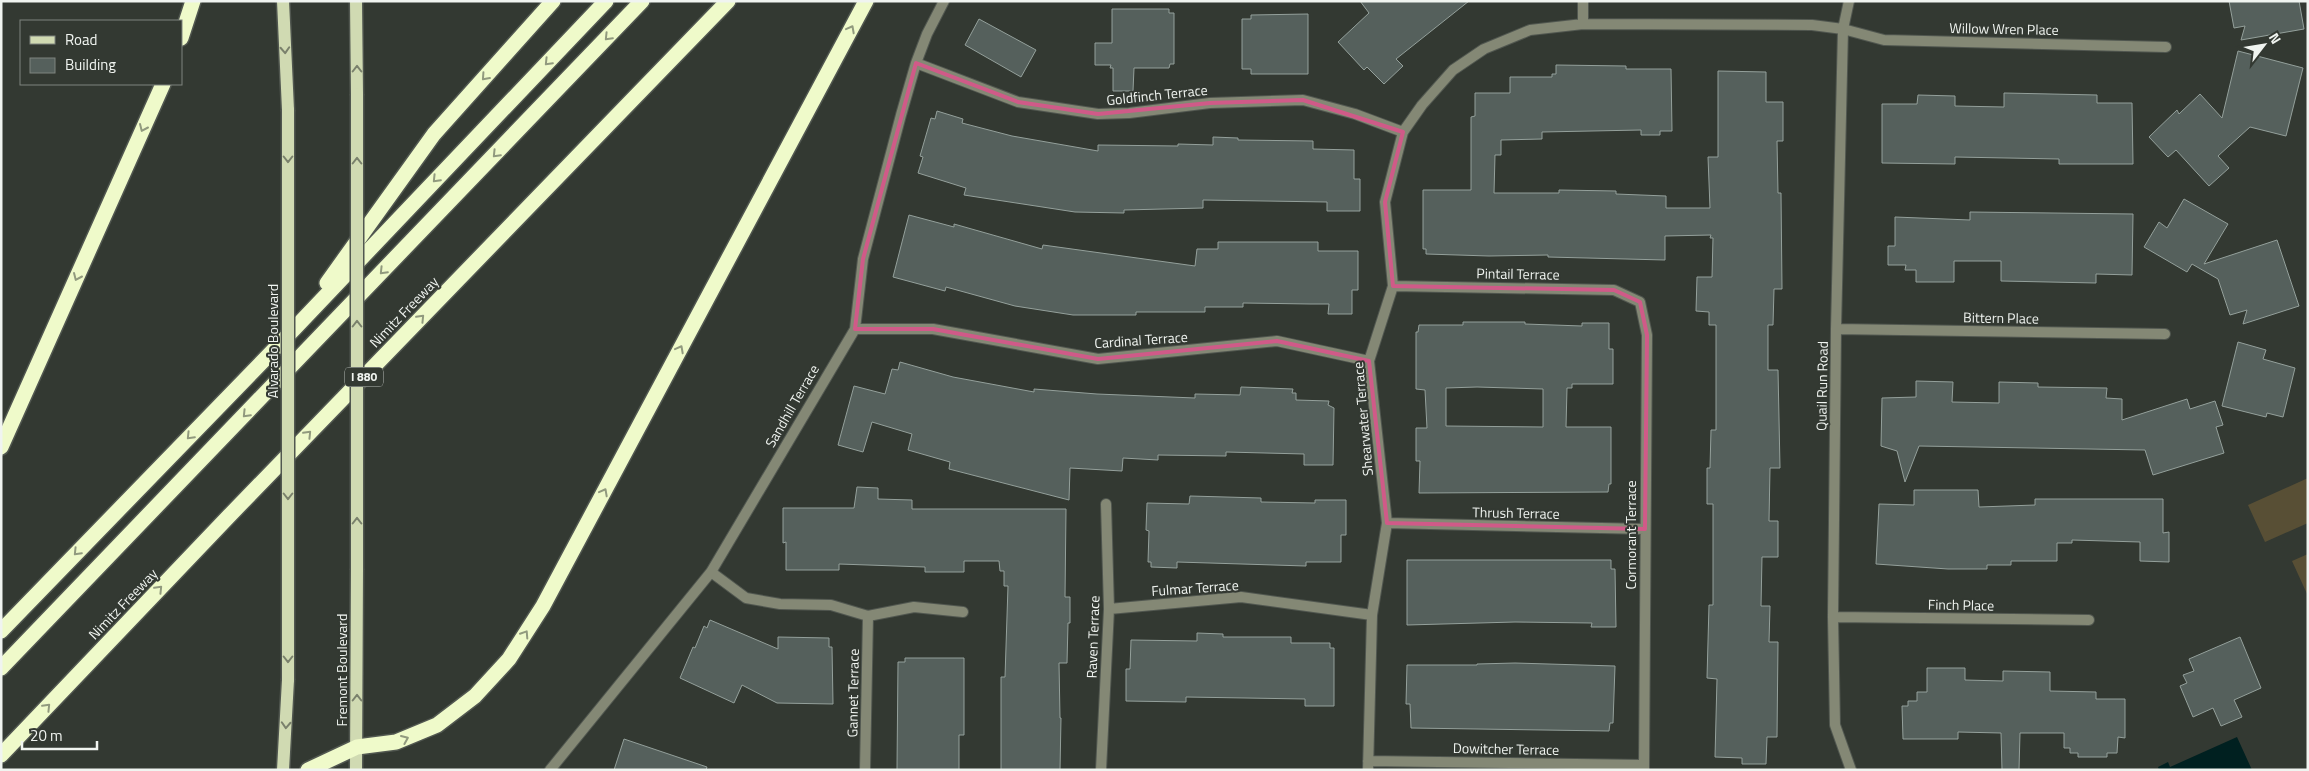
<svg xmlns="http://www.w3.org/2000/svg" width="2309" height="771" font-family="'Titillium Web',sans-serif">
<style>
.green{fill:#584f35}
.water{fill:#002020}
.building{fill:#55605c;stroke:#94a09b;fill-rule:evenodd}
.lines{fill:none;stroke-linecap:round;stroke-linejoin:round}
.minor-casing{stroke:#515750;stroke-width:12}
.primary-casing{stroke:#515750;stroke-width:15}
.motorway-casing{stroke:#515750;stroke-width:18}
.minor{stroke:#848875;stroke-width:10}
.primary{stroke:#d0dab2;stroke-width:12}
.motorway{stroke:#effaca;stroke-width:15}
.primary-bridge-casing{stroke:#515750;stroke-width:15;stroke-linecap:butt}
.primary-bridge{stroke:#d0dab2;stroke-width:12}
.oneway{stroke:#919a7e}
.oneway2{stroke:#7a816c}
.marked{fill:none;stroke:#d05a88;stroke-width:4;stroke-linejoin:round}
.labels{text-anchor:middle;stroke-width:4;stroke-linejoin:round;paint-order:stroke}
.shield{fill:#333932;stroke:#b7bcb7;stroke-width:1}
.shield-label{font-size:12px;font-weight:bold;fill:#f0f4f0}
.street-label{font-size:14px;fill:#f0f4f0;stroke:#333932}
</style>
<rect width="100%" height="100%" fill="#333932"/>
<path class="green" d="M2308,478V523L2265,542L2248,505Z
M2308,554V596L2292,561Z"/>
<path class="water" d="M2237,737L2252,770H2159L2158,767L2168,762L2170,767Z"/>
<path class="building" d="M1360,1H1469L1396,59L1403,66L1384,84L1367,67L1364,70L1338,42L1369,13Z
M2229,1H2299L2304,29L2241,40L2245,26L2234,28Z
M1112,9H1169V13H1174V64H1170L1169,68H1134L1133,91H1113V68H1110L1111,65H1095V43H1112Z
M1308,14V74H1251V69H1242V19H1251V15Z
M979,19L1036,50L1021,77L965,45Z
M2238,51L2303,68L2286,136L2250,127L2218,156L2229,168L2209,186L2176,150L2168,157L2149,137L2177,110L2179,114L2200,94L2222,118Z
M1556,65L1626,66V69H1671L1672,131H1660V135H1641V130L1542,132V139L1501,140V155H1495L1494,193H1559V190L1616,191V194L1666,196V208H1710L1708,157H1718V71L1766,72V102H1783V141H1777L1778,193H1781L1782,289H1774L1773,325H1768V370H1778L1780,468H1770L1769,521H1778V557H1762L1761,606H1770L1769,642H1778L1777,737H1767L1766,764H1742V758L1715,757L1717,679L1707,678L1709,605H1713V504H1707V468H1710L1711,430H1716V325H1709V312L1696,311L1697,277H1712L1713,238H1710L1711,235L1665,236V260L1548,257V255L1489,256L1426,254V249H1423V190H1471V117L1475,116V93H1510V77H1552V74H1556Z
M2004,93L2097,95V103H2132L2133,164H2059V159L1955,157V164L1882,163V104H1917L1918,95L1955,96V106L2004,107Z
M937,111L963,119L962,123L1012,136L1098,151V145L1178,146V144L1213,145V137L1238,138V140L1313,141V149L1354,150V179H1360V211H1327V202L1203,200V208L1124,210V213L1075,212L964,195L966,188L918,173L923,157L920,156L931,118L935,119Z
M2184,199L2228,224L2204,264L2277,240L2299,306L2243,324L2247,310L2230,315L2218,279L2192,264L2187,272L2144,247L2159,222L2167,228Z
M1970,212L2133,214L2132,275L2096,274V283L2001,281V261H1954V282H1916V270H1905L1906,265H1888V246H1895V217L1970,220Z
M909,215L954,227V224L1042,249L1043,245L1195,266L1197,249H1218V242H1318V251H1358V290H1352V314H1328L1329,304H1310L1243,303V307H1205V312H1136V315H1073L1015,306L946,287L945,291L893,277Z
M1463,322H1525V324L1582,326V323H1609V349H1613V384H1572V388H1567L1566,427H1611V484H1609L1608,492L1419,493L1420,461H1416V428H1427L1425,390L1416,389V332H1418L1419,325H1463ZM1477,387L1543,389V427L1446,426V388Z
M2238,342L2266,350L2263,359L2295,368L2283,417L2267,413L2266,417L2222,406Z
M900,362L953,377L1034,392V389L1097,394L1195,398V394L1240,395L1241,387L1293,389L1292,393H1296V400L1329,401L1328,405L1334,408L1333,465H1304V454L1226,452V456L1158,455V460L1123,458L1122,471L1070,468L1069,500L949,469L950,462L908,450L912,434L872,422L863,452L838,445L854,386L885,394L892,369L898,370Z
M1916,381L1953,382L1952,402L1999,403V382L2038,383V387L2107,388L2106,398L2122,399V420L2187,399L2190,409L2215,401L2223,425L2216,427L2224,453L2153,475L2145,450L1919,446L1905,482L1897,451L1881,446L1882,398L1916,397Z
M857,487L878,488V499L912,500V509H1066L1065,597H1070V623H1068L1067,663H1059L1060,718H1061L1060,770H1001V677H1005L1008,586H1004V571H1000L999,561H964V572H925V567L839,564V570H786V542L783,543V508H854Z
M1914,490H1978L1979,507L2035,505V499H2163V533L2169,532V562L2140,561V542L2072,540V543H2057V561H2011V565H1987V569H1948L1876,564L1879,504L1914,505Z
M1190,496L1261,498V502L1315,503V500H1346V535H1341V562H1306V566L1177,562V568L1151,567V562H1148L1149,531L1146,530L1147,503L1189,504Z
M1407,560H1611V569H1615L1616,627H1591L1592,623L1515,622L1407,625Z
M710,620L778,649V637L829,638V647H832L833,704L777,703L742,685L734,703L680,678L693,647L695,648L704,626L707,628Z
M1197,633L1223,634V637H1291V643H1330V648H1334V706H1305V699L1186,697V702L1126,701V669H1130L1131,640L1197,641Z
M2240,637L2261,688L2234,700L2242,717L2221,726L2213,708L2193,717L2180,686L2187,683L2183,675L2194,671L2189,659Z
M905,658H964V735H959V770H897L898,662H905Z
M1515,663L1615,666L1613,723H1610L1609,731L1411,728L1410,704H1406L1407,665H1477V664Z
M1927,668H1965V680L2003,681V671L2050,672V691L2096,692V699H2125V738L2118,737L2117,753H2107V757H2078V753H2070V748H2064V733H2020L2019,770H2002L2001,733L1958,732V739H1903L1902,706H1908V701H1917V692H1927Z
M624,739L707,767L706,770H614Z"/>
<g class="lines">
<defs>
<path id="minor" d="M1849,1L1843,29L1836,329L1833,617L1835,725L1851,770
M1583,24V1
M916,63L1018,102L1098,114L1129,113L1210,103L1303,100L1355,114L1403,132
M1393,286L1614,290L1640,302L1647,335L1644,770
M855,329H933L1098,359L1277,341L1369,361
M1836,329L2165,334
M1387,523L1645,529
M711,572L746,598L780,604L831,605L868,616L914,607L963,612
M1109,609L1241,597L1372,615
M1833,617L2089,620
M1368,761L1644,765
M550,770L711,572L855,329L863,259L901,115L916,63L927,34L944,1
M865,770L868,616
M1101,770L1109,609L1106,504
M1368,770L1372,615L1387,523L1369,361L1393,286L1385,202L1403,132L1422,105L1453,70L1484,49L1530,30L1583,24L1812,25L1843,29L1884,40L2166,47"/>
<path id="primary" d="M283,1L288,110
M356,1L357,94
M283,770L288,680
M356,770L357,570"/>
<path id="motorway" d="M181,38L193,1
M327,283L434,134L553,1
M1,447L163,84
M1,631L294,329L606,1
M1,668L642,1
M1,755L229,516L728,1
M308,770L357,747L396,742L437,725L475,696L509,659L543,606L866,1"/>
</defs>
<use href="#minor" class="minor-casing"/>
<use href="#primary" class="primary-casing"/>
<use href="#motorway" class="motorway-casing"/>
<use href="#minor" class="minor"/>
<use href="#primary" class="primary"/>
<use href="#motorway" class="motorway"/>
<defs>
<path id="primary-bridge" d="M357,570V94
M288,680V110"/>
</defs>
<use href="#primary-bridge" class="primary-bridge-casing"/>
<use href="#primary-bridge" class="primary-bridge"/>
</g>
<defs><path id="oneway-chevron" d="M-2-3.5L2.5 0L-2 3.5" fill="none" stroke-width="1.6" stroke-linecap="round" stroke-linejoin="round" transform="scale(1.25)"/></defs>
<g class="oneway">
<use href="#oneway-chevron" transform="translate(851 29) rotate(-62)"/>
<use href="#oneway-chevron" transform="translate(608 37) rotate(134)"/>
<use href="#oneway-chevron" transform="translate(548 62) rotate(134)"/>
<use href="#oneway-chevron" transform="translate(485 77) rotate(132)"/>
<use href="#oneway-chevron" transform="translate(143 128) rotate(114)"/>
<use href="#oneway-chevron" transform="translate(496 154) rotate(134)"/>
<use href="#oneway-chevron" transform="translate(436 179) rotate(134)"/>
<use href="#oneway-chevron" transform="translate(383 271) rotate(134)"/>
<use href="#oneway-chevron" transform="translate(77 277) rotate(114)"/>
<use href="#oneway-chevron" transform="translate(421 318) rotate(-46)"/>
<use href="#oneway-chevron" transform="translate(680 349) rotate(-62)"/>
<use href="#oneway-chevron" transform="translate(246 414) rotate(134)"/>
<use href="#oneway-chevron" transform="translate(308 434) rotate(-46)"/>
<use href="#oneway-chevron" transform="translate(190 436) rotate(134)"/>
<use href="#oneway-chevron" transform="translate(604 492) rotate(-62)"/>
<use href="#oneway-chevron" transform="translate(77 552) rotate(134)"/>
<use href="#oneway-chevron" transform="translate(159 589) rotate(-46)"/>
<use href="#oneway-chevron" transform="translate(525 634) rotate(-57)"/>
<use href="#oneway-chevron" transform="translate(47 707) rotate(-46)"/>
<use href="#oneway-chevron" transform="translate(405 739) rotate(-23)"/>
</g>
<g class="oneway2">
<use href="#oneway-chevron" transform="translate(285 50) rotate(87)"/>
<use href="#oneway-chevron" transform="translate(357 69) rotate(-90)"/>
<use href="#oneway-chevron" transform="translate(288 159) rotate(90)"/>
<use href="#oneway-chevron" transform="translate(357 161) rotate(-90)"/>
<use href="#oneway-chevron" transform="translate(357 324) rotate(-90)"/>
<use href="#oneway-chevron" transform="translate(288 496) rotate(90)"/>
<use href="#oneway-chevron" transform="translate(357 521) rotate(-90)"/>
<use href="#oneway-chevron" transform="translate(288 659) rotate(90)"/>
<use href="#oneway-chevron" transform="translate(357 698) rotate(-90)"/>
<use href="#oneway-chevron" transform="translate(286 725) rotate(93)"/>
</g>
<path class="marked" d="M916,63L1018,102L1098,114L1210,103L1303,100L1403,132L1385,202L1393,286L1614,290L1640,302L1647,335L1645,529L1387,523L1369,361L1277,341L1098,359L933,329H855L863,259Z"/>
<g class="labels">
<rect class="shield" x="345" y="367.5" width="38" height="19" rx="4"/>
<g class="shield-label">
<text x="364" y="381">I 880</text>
</g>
<g class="street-label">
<text transform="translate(2004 29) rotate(1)" y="5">Willow Wren Place</text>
<text transform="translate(1157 95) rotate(-6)" y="5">Goldfinch Terrace</text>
<text transform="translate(1518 274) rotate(1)" y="5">Pintail Terrace</text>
<text transform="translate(404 312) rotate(-46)" y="5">Nimitz Freeway</text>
<text transform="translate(2001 318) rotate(1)" y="5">Bittern Place</text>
<text transform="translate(1141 340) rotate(-4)" y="5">Cardinal Terrace</text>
<text transform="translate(273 341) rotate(-90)" y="5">Alvarado Boulevard</text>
<text transform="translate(1822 386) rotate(-89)" y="5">Quail Run Road</text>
<text transform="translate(792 406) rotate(-60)" y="5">Sandhill Terrace</text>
<text transform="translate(1363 419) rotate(-95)" y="5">Shearwater Terrace</text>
<text transform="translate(1516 513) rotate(1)" y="5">Thrush Terrace</text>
<text transform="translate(1631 535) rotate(-90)" y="5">Cormorant Terrace</text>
<text transform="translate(1195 588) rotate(-4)" y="5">Fulmar Terrace</text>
<text transform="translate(123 604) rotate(-46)" y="5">Nimitz Freeway</text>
<text transform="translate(1961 605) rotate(1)" y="5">Finch Place</text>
<text transform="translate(1093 637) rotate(-88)" y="5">Raven Terrace</text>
<text transform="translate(342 670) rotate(-90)" y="5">Fremont Boulevard</text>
<text transform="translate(853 693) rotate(-89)" y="5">Gannet Terrace</text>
<text transform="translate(1506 749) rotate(1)" y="5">Dowitcher Terrace</text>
</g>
</g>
<rect width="2309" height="771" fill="none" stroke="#f0f4f0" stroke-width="5"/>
<rect x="20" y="20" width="162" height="65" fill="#333932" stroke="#7f847e"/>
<rect x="30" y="36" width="25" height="8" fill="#d0dab2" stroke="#7f847e"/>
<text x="65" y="45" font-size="15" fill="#f0f4f0">Road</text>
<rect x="30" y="58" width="25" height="15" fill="#55605c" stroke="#7f847e"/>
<text x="65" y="70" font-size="15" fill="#f0f4f0">Building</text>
<g transform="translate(2264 45) rotate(59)" stroke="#333932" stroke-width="4" paint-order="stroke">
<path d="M0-4L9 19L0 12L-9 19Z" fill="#f0f4f0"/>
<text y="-8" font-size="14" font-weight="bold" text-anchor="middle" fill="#f0f4f0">N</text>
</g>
<path d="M22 741v8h75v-8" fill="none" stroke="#f0f4f0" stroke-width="2.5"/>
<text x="30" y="741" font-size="15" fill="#f0f4f0" stroke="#333932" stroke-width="4" paint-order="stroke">20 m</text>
</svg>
